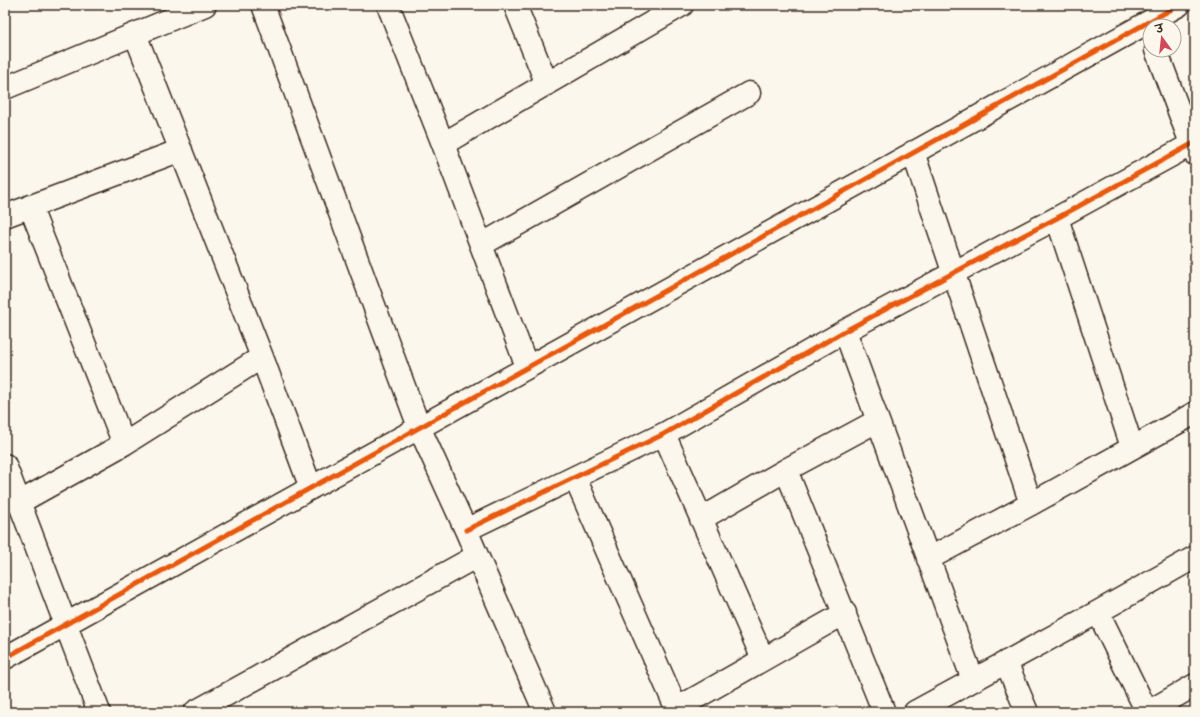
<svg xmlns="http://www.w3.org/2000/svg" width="1200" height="717" font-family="'Architects Daughter','Playpen Sans Deva',sans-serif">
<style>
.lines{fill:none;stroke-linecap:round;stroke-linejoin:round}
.minor-casing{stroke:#3b2a1e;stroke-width:25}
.minor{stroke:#fbf7ec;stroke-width:22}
.cycleway-casing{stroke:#fbf7ec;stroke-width:8}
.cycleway{stroke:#e8590c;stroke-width:5}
</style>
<rect width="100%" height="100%" fill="#fbf7ec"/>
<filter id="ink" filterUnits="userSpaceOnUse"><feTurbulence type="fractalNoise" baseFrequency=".025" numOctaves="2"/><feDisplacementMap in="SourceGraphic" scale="8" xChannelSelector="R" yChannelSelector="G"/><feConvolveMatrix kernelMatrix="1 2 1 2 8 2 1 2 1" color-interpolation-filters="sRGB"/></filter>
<g filter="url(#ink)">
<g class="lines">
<defs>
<path id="minor" d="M263,5L419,427L466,530L545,712
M388,5L443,144L527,367
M515,5L547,84
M135,34L262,357L311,488
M1156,50L1195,154
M5,88L205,5
M443,144L682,5
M913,152L1031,504
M30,206L124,444
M5,216L181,150
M1057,218L1132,447
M481,245L749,93
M845,331L973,680
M664,434L763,659
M5,465L99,712
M786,470L884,712
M575,478L678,712
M20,502L124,444L262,357
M701,519L786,470L877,421
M466,530L664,434L845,331L1015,240L1057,218L1192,144
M928,559L1031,504L1195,413
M1098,612L1147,712
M5,658L1179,5
M1006,662L1027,712
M676,709L845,613
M195,712L477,556
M915,712L1098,612L1195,557
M1148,712L1195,685"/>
</defs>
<use href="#minor" class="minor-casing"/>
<use href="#minor" class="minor"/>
<defs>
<path id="cycleway" d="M466,530L664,434L845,331L1015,240L1057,218L1192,144
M5,658L1179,5"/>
</defs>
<use href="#cycleway" class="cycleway-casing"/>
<use href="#cycleway" class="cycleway"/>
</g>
</g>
<rect width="1200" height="717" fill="none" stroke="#fbf7ec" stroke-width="20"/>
<rect x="10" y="10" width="1180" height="697" fill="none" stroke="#3b2a1e" stroke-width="1.5" filter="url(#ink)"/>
<g transform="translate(1162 38) rotate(345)"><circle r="19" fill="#fbf7ec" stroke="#aea59a"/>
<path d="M0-3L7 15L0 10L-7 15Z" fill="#d1495b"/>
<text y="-6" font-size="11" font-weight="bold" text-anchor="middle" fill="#3b2a1e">उ</text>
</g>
</svg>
